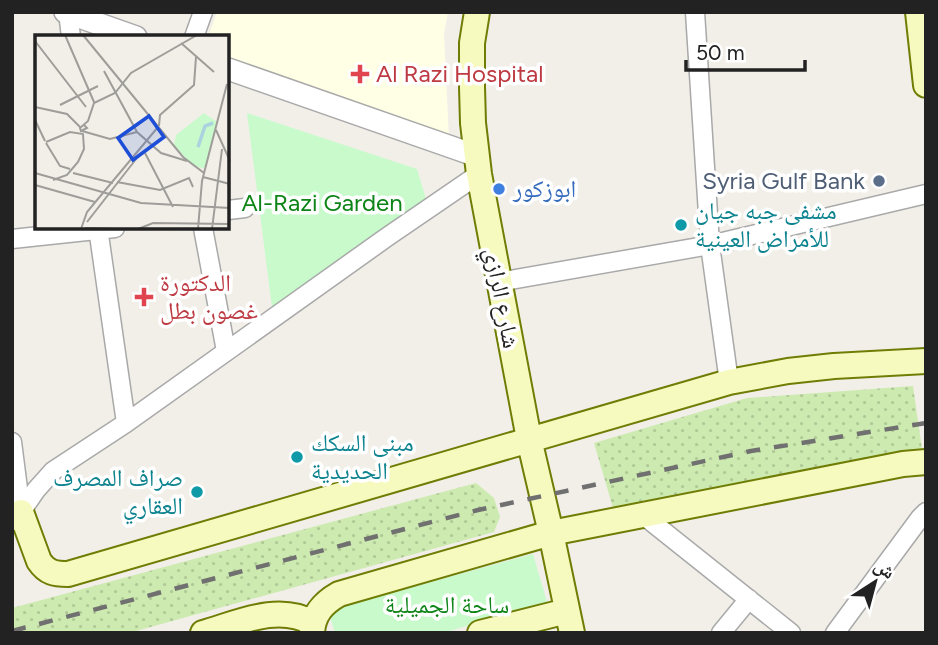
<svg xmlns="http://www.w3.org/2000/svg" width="938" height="645" font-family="Figtree,'Noto Naskh Arabic',sans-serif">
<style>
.education{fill:#ffffe5}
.grass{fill:url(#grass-dots)}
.park{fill:#c8facc}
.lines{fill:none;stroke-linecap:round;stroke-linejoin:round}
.minor-casing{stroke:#a9a9a9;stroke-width:21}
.tertiary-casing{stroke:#a9a9a9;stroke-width:24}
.secondary-casing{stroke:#707d05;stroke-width:28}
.minor{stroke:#fff;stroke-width:18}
.tertiary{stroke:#fff;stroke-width:21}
.secondary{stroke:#f7fabf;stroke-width:24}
.rail{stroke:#707070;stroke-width:4.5;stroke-dasharray:14 14;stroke-linecap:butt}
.health-dot{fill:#e0444e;stroke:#fff;stroke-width:2.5}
.service-dot{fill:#5c6f8a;stroke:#fff;stroke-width:2.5}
.shop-dot{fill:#3f7fe0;stroke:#fff;stroke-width:2.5}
.culture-dot{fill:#0f9aa8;stroke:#fff;stroke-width:2.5}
.labels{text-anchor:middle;stroke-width:7;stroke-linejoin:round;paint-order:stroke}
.health-label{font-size:24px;fill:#be3a42;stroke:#fff;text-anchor:start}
.service-label{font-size:24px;fill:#4e5e75;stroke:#fff;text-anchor:end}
.shop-label{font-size:24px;fill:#366cbe;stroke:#fff;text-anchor:start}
.park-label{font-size:24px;fill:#0c8416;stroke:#fff}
.culture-label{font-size:24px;fill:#0d838f;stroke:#fff;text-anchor:start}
.street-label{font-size:24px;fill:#222;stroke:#fff}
.inset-river{fill:none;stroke:#aad3df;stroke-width:3.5}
.inset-road{fill:none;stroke:#9f9d99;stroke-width:2}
.view{fill:#1d4ed8;fill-opacity:0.15;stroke:#1d4ed8;stroke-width:3.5}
.inset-edge{fill:none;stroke:#222;stroke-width:3.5}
</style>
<defs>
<pattern id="grass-dots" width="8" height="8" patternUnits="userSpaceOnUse" patternTransform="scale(1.75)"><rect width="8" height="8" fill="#cdebb0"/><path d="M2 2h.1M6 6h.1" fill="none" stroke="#b0c997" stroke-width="1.8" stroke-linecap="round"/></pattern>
</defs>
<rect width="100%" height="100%" fill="#f2efe9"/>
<path class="education" d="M217,12H448L444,34L449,139L322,90L228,59V37H208Z"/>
<path class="grass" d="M913,386L922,449L613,508L594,443L747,398Z
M476,483L494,498L500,517L494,532L129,633H12V608Z"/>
<path class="park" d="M247,113L417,169L426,199L274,323Z
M533,554L547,602L443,633H335L328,610Z"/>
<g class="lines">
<defs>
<path id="minor" d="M68,12L71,37
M695,12L710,245L729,382
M194,37L203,12
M228,210L245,208
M98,228L126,423
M203,228L226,351
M12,239L115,228
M499,282L710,245L926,194
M12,442L21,512
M21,512L36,490L53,471L126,423L387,237L479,174
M643,515L791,633
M721,633L749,599
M835,633L920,518L926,512"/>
<path id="tertiary" d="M65,12L136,37
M228,69L477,156"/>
<path id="secondary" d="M477,12L472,43V87L473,123L479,174L529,439L551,533L572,633
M918,12L926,85
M12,518L21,512L39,561C47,573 55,574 68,574L729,382L788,371L834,366L926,361
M203,633C238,623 278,603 313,623
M312,633C313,614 323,603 339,594L551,533L903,464L926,462
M480,633L567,611"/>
</defs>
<use href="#minor" class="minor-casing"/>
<use href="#tertiary" class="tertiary-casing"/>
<use href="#secondary" class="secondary-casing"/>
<use href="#minor" class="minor"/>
<use href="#tertiary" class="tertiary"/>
<use href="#secondary" class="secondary"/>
<path class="rail" d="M12,631L478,510L751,451L926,423"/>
</g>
<g class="health-dot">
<path d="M356.5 63.5h7v7h7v7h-7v7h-7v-7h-7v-7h7z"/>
<path d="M140.5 286.5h7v7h7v7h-7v7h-7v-7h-7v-7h7z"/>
</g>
<circle class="service-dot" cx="879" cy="181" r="7"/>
<circle class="shop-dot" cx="499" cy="189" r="7"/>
<g class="culture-dot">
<circle cx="681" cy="225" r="7"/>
<circle cx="297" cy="457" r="7"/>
<circle cx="197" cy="492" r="7"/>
</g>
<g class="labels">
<g class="health-label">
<text x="376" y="82">Al Razi Hospital</text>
<text x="160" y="291">الدكتورة<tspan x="160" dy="28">غصون بطل</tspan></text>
</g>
<g class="service-label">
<text x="865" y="189">Syria Gulf Bank</text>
</g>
<g class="shop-label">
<text x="513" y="197">ابوزكور</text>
</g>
<g class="park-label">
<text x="322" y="211">Al-Razi Garden</text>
<text x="447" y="613">ساحة الجميلية</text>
</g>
<g class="culture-label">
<text x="695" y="219">مشفى جبه جيان<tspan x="695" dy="28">للأمراض العينية</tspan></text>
<text x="311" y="451">مبنى السكك<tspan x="311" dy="28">الحديدية</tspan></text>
<text x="183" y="486" text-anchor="end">صراف المصرف<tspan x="183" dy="28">العقاري</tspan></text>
</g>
<g class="street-label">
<text transform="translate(502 298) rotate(79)" y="8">شارع الرازي</text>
</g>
</g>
<g transform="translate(35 35)">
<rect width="194" height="194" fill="#f2efe9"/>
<path d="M169,78L182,87L170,133L159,132L139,110L141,100Z" fill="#c8facc"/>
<path class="inset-river" d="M163,112L170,91L178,88"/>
<path class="inset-road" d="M30,0L59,67M48,0L148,122L169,138M0,6L51,72M146,8L179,37M69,36L102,97L126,118L152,126M25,70L63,51M0,72L32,79L45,92M0,85L10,106M49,90L52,93L46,96L45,93L53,86L59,68L80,58L96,38L162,0M124,91L125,80L159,50L161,22M181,95L195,126M47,96L75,104L102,97M11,107L35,97L48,99L49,114L43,127L32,140L18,145M11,108L25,131L35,134M110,118L138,172M0,138L106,168L195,173M38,138L78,148M168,142L195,149M82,147L125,155L154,143L158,152M0,150L60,167M52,187L105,119M50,193L81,194M46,194L52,177L123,92M103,194L118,188L195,189M163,194L167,146L192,49M177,194L187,114"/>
<path class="view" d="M114,81L129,102L98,125L83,103Z"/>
<rect width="194" height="194" class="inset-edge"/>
</g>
<rect width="938" height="645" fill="none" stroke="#222222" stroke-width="28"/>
<g transform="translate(875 582) rotate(36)" stroke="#ffffff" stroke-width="5" paint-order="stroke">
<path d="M0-5L12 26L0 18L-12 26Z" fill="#222222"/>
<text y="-10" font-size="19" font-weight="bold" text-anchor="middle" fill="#222222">ش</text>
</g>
<path d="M686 60v10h119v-10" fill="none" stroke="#222222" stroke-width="3.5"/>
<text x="696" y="60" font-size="21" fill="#222222" stroke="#ffffff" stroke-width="5" paint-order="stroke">50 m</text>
</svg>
